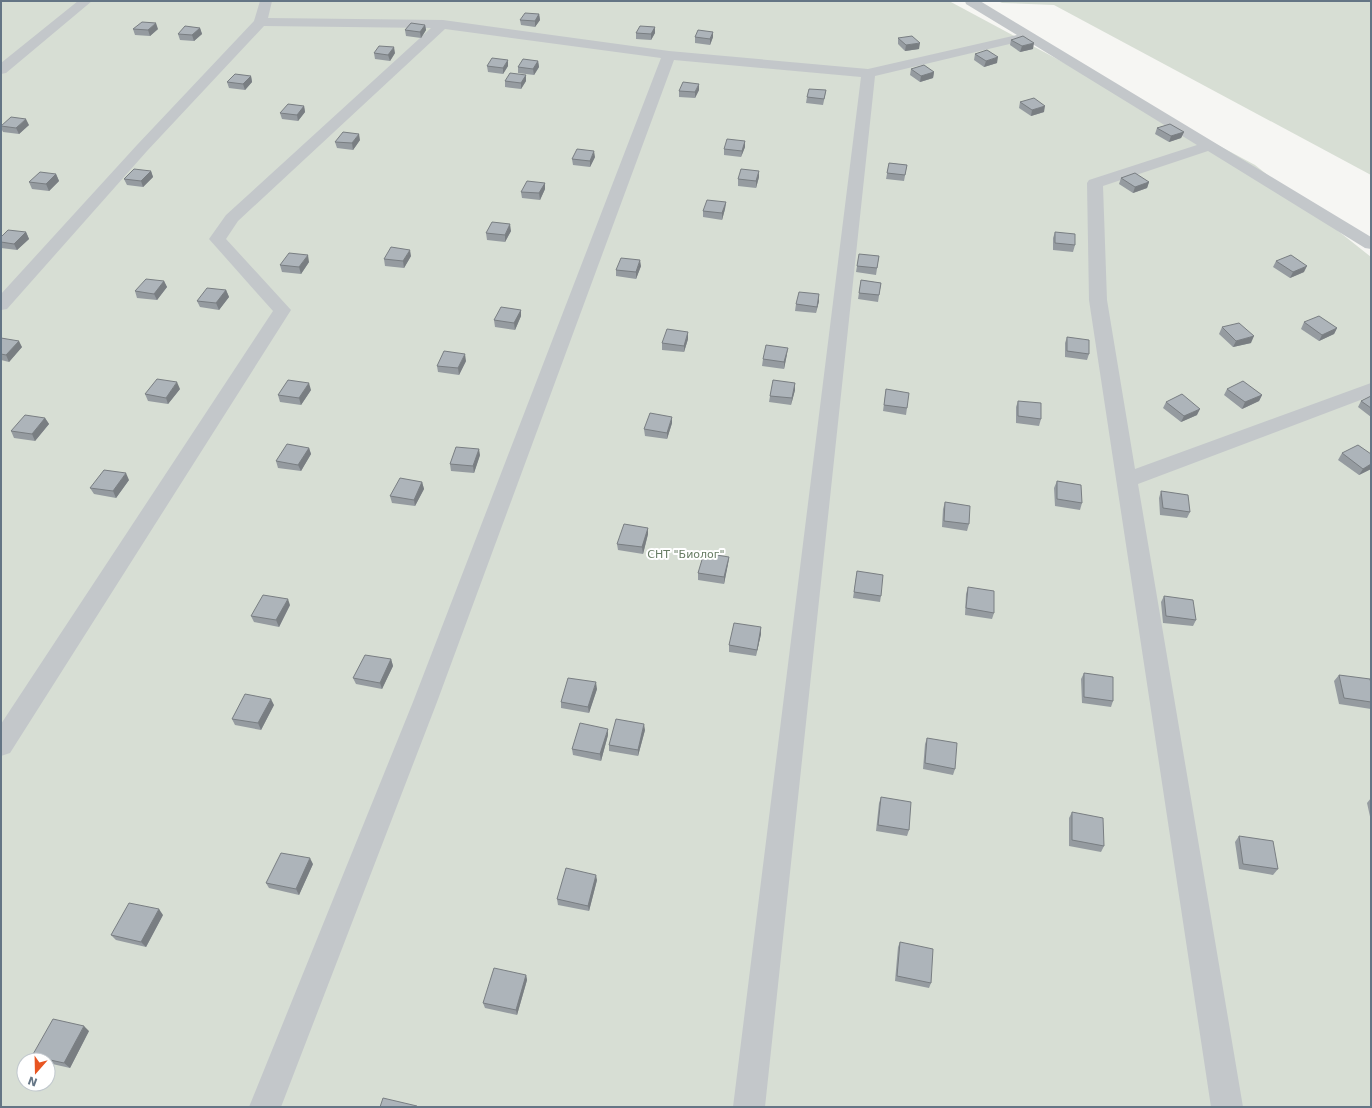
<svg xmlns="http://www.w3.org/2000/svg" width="1372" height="1108" font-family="'DejaVu Sans',sans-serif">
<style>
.green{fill:#d7ded4;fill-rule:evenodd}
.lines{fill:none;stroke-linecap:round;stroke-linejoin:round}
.minor{fill:#c3c7ca;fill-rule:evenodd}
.wall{fill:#959ba0}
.shaded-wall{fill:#797e82}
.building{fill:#adb4ba;stroke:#797e82}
.labels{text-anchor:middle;stroke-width:4;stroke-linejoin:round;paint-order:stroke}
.park-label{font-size:11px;fill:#677c63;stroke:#fff}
</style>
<rect width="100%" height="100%" fill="#f6f6f3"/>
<path class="green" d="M1,1H949L1255,165L1371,257V1107H1ZM24,1060H48V1084H24Z
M998,1H1371V175L1054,5L1002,3Z"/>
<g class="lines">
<path class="minor" d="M78,1H92L6,73L1,74V63Z
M260,1H272L268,18L443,20L669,51L868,69L1017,35L966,4L965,1H980L1371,237V249L1365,248L1208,151L1103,186L1107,300L1135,469L1371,383V396L1138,484L1243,1107H1211L1089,300L1087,183L1089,180L1197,145L1026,40L875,76L765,1107H733L861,77L674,60L437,702L281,1107H249L413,702L661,58L445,29L238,221L226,239L291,310L10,753L1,756V724L273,311L209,239L226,215L431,28L264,26L147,151L7,309L1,310V294L137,145L254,21Z"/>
</g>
<path class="wall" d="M539,14L540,20L535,27L521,25L520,20Z
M425,25L426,30L421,38L406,36L405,30Z
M655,27V33L651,40L636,39V33Z
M200,28L202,34L194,41L180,40L178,34Z
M133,29H158L150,36L135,35Z
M695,37H713L710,45L695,43Z
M898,38L919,49L905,51L898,44Z
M1011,40L1033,49L1020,52L1010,45Z
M374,53H395L390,61L375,59Z
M975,54L997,63L984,67L974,60Z
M538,61L539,67L534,75L518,73V67Z
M487,66H508L503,74L488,72Z
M911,69L934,72L933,78L920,82L910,75Z
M526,75V81L521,89L505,87V81Z
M251,76L252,82L245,90L229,88L227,82Z
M699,90L695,98L679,97V91Z
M826,90L825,96L823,105L806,103L807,97Z
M1020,102L1044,112L1031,116L1019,108Z
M304,106L305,112L298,121L282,119L280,113Z
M29,125L19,134L3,132L1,128V126Z
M1157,128L1184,132L1181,138L1169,142L1155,134Z
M360,140L353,150L337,148L335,142Z
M745,141V147L741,157L724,155V149Z
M595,157L590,167L573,165L572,159Z
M889,163L907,165L904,181L886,179Z
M151,171L153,177L143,187L127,185L124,179Z
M56,174L59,181L49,191L32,189L29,182Z
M759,177L756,188L738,186V179Z
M1121,178L1149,182L1147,188L1133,193L1119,184Z
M545,183V189L540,200L522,198L521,192Z
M726,202L725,209L722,220L703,217V211Z
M511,231L505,242L487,240L486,233Z
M26,232L29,239L17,250L1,248V237Z
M1055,232L1075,245L1073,252L1053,250V238Z
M411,256L404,268L385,266L384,259Z
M879,256L876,275L856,272L857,266Z
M1276,261L1304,272L1290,278L1273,267Z
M309,262L301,274L282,272L280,265Z
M641,266L636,279L616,276V270Z
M861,280L881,283L878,302L858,299Z
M164,281L167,287L157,300L137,298L135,291Z
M226,290L229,297L219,310L200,307L197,301Z
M819,301L816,313L795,311L796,304Z
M521,310V316L515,330L495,327L494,320Z
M1304,322L1337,328L1334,334L1319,341L1301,329Z
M1222,327L1251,343L1233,347L1219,334Z
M1067,337L1089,354L1087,360L1065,357V343Z
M1,338L22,347L9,362L1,360Z
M688,339L684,352L662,350V343Z
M787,354L784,369L762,366L763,359Z
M466,361L459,375L438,372L437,366Z
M795,383V390L791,405L769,402L770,396Z
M180,389L168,404L148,401L145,394Z
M886,389L907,408L906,415L883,411Z
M1227,389L1262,395L1259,401L1242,409L1224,395Z
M311,390L301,405L280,402L278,395Z
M1371,396V417L1358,407L1361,401Z
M1018,401L1041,419L1039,426L1016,423V407Z
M1166,402L1197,415L1181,422L1163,408Z
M45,418L49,424L35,441L14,438L11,431Z
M672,423L667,439L645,436L644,429Z
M309,448L311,454L301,471L278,468L276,461Z
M1342,453L1371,454V469L1359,475L1338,460Z
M480,455L474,473L451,471L450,464Z
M129,480L116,498L94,494L90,488Z
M1057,481L1082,503L1080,510L1055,506L1054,488Z
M422,482L424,489L415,506L392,503L390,496Z
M1161,491L1190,512L1187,518L1160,515L1159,498Z
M945,502L969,524L967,531L942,527L943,509Z
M648,528V534L643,554L618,550L617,544Z
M729,557L728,564L724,584L698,580V573Z
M857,571L881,596L880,602L853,598Z
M968,587L994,613L992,619L965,615L966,594Z
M1164,596L1196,620L1193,626L1163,623L1161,602Z
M290,605L279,627L254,622L251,616Z
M761,627V634L756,656L729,652V645Z
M391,659L393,666L382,689L356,684L353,678Z
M1084,673L1113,701L1111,707L1082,703L1081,679Z
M1339,675L1371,684V709L1339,704L1334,681Z
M597,689L589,713L561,708V702Z
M274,705L261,730L235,725L232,719Z
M645,730L638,756L609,751V745Z
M608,735L601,761L573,755L572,749Z
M927,738L955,769L953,775L923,769L925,744Z
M881,797L909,830L907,836L876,831L879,803Z
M1371,798V821L1367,803Z
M1072,812L1104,846L1101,852L1069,846V818Z
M1239,836L1278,869L1273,875L1239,869L1235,842Z
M313,864L299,895L269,888L266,883Z
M597,880L589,911L558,905L557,899Z
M163,915L146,947L116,940L111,935Z
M900,942L931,983L929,988L895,981L898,947Z
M526,975L527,980L517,1015L485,1008L483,1003Z
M89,1031L70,1068L48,1063V1060H37L32,1056Z"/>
<path class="shaded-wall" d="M539,14L540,20L535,27V21Z
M156,23L158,29L150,36L148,30Z
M425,25L426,30L421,38L420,32Z
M655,27V33L651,40V34Z
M200,28L202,34L194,41L192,35Z
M713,32V37L710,45V39Z
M920,43L919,49L905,51L906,45Z
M1034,43L1033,49L1020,52L1022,46Z
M394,47L395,53L390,61L388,55Z
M998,57L997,63L984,67L986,61Z
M508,60V66L503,74V68Z
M538,61L539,67L534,75L533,69Z
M934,72L933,78L920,82L921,76Z
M526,75V81L521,89V83Z
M251,76L252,82L245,90L243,84Z
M699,84V90L695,98V92Z
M304,106L305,112L298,121L297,115Z
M1045,106L1044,112L1031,116L1032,110Z
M26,119L29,125L19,134L16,128Z
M1184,132L1181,138L1169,142L1171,136Z
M359,134L360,140L353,150L352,143Z
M745,141V147L741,157L742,151Z
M594,151L595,157L590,167V161Z
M151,171L153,177L143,187L141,181Z
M759,171V177L756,188V181Z
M56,174L59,181L49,191L46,184Z
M1149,182L1147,188L1133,193L1135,187Z
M545,183V189L540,200L539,193Z
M726,202L725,209L722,220V213Z
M510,224L511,231L505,242V235Z
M26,232L29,239L17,250L14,244Z
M410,250L411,256L404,268L403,261Z
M308,255L309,262L301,274L299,267Z
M640,260L641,266L636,279V272Z
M1307,266L1304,272L1290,278L1293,272Z
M164,281L167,287L157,300L154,294Z
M226,290L229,297L219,310L216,303Z
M819,294V301L816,313L817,307Z
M521,310V316L515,330L514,323Z
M1337,328L1334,334L1319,341L1322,335Z
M688,332V339L684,352V346Z
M1254,336L1251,343L1233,347L1236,341Z
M19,341L22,347L9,362L6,355Z
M788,348L787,354L784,369V362Z
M465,354L466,361L459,375L458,368Z
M177,382L180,389L168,404L166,398Z
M309,383L311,390L301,405L299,398Z
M795,383V390L791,405L792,398Z
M1262,395L1259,401L1242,409L1245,402Z
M1200,409L1197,415L1181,422L1184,416Z
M672,417V423L667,439V433Z
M45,418L49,424L35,441L32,434Z
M309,448L311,454L301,471L298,465Z
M479,449L480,455L474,473L473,466Z
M1371,464V469L1359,475L1363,469Z
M126,473L129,480L116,498L113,491Z
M422,482L424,489L415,506L414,500Z
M648,528V534L643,554L642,547Z
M729,557L728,564L724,584V577Z
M288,599L290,605L279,627L276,620Z
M761,627V634L756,656L757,650Z
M391,659L393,666L382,689L380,683Z
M596,682L597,689L589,713L588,707Z
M271,699L274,705L261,730L258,723Z
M644,724L645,730L638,756V750Z
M608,729V735L601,761L600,754Z
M310,858L313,864L299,895L296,889Z
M596,875L597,880L589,911L588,906Z
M159,909L163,915L146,947L141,942Z
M526,975L527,980L517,1015L516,1010Z
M84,1026L89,1031L70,1068L64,1063Z"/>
<path class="building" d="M525,13L539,14L535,21L520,20Z
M142,22L156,23L148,30L133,29Z
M411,23L425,25L420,32L405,30Z
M185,26L200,28L192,35L178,34Z
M640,26L655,27L651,34L636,33Z
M698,30L713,32L710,39L695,37Z
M912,36L920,43L906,45L898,38Z
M1023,36L1034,43L1022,46L1011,40Z
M379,46L394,47L388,55L374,53Z
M987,50L998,57L986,61L975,54Z
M492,58L508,60L503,68L487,66Z
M523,59L538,61L533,69L518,67Z
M924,65L934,72L921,76L911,69Z
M510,73L526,75L521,83L505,81Z
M235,74L251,76L243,84L227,82Z
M683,82L699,84L695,92L679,91Z
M809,89L826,90L824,99L807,97Z
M1034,98L1045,106L1032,110L1020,102Z
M288,104L304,106L297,115L280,113Z
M11,117L26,119L16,128L1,126Z
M1170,124L1184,132L1171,136L1157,128Z
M343,132L359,134L352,143L335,142Z
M727,139L745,141L742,151L724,149Z
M577,149L594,151L590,161L572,159Z
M889,163L907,165L905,175L887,173Z
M134,169L151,171L141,181L124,179Z
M741,169L759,171L756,181L738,179Z
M40,172L56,174L46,184L29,182Z
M1135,173L1149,182L1135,187L1121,178Z
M527,181L545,183L539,193L521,192Z
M707,200L726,202L722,213L703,211Z
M492,222L510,224L505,235L486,233Z
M8,230L26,232L14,244L1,242V237Z
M1055,232L1075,234V245L1055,243Z
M391,247L410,250L403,261L384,259Z
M289,253L308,255L299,267L280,265Z
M859,254L879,256L877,268L857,266Z
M1291,255L1307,266L1293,272L1276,261Z
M621,258L640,260L636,272L616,270Z
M146,279L164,281L154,294L135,291Z
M861,280L881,283L879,295L859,293Z
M207,288L226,290L216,303L197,301Z
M799,292L819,294L817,307L796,304Z
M501,307L521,310L514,323L494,320Z
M1319,316L1337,328L1322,335L1304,322Z
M1239,323L1254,336L1236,341L1222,327Z
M667,329L688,332L684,346L662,343Z
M1067,337L1089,340V354L1067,351Z
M1,338L19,341L6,355L1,354Z
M766,345L788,348L784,362L763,359Z
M444,351L465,354L458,368L437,366Z
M157,379L177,382L166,398L145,394Z
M288,380L309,383L299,398L278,395Z
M773,380L795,383L792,398L770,396Z
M1243,381L1262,395L1245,402L1227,389Z
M886,389L909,393L907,408L884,405Z
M1182,394L1200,409L1184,416L1166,402Z
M1371,396V408L1361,401Z
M1018,401L1041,403V419L1018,416Z
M650,413L672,417L667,433L644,429Z
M25,415L45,418L32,434L11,431Z
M287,444L309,448L298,465L276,461Z
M1358,445L1371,454V464L1363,469L1342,453Z
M456,447L479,449L473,466L450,464Z
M104,470L126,473L113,491L90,488Z
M400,478L422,482L414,500L390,496Z
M1057,481L1081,485L1082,503L1057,499Z
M1161,491L1188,495L1190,512L1163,508Z
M945,502L970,506L969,524L944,521Z
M624,524L648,528L642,547L617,544Z
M704,553L729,557L724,577L698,573Z
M857,571L883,575L881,596L854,592Z
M968,587L994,591V613L966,608Z
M263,595L288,599L276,620L251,616Z
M1164,596L1193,600L1196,620L1166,616Z
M734,623L761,627L757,650L729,645Z
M365,655L391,659L380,683L353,678Z
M1084,673L1113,677V701L1084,697Z
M1339,675L1370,679L1371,684V702L1344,698Z
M568,678L596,682L588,707L561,702Z
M245,694L271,699L258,723L232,719Z
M616,719L644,724L638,750L609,745Z
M580,723L608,729L600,754L572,749Z
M927,738L957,743L955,769L925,763Z
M881,797L911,802L909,830L878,825Z
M1072,812L1103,818L1104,846L1072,840Z
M1239,836L1273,841L1278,869L1243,864Z
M281,853L310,858L296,889L266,883Z
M566,868L596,875L588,906L557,899Z
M129,903L159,909L141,942L111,935Z
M900,942L933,949L931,983L897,976Z
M494,968L526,975L516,1010L483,1003Z
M53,1019L84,1026L64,1063L32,1056Z
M383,1098L417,1106V1107H380Z"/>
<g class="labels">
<g class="park-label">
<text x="686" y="558">СНТ "Биолог"</text>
</g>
</g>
<rect width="1372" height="1108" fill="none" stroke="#647585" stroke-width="4"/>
<g transform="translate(36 1072) rotate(200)"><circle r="19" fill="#ffffff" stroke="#c1c8ce"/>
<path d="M0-3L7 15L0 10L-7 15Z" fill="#e85521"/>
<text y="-6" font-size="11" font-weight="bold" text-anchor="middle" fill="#647585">N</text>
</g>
</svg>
